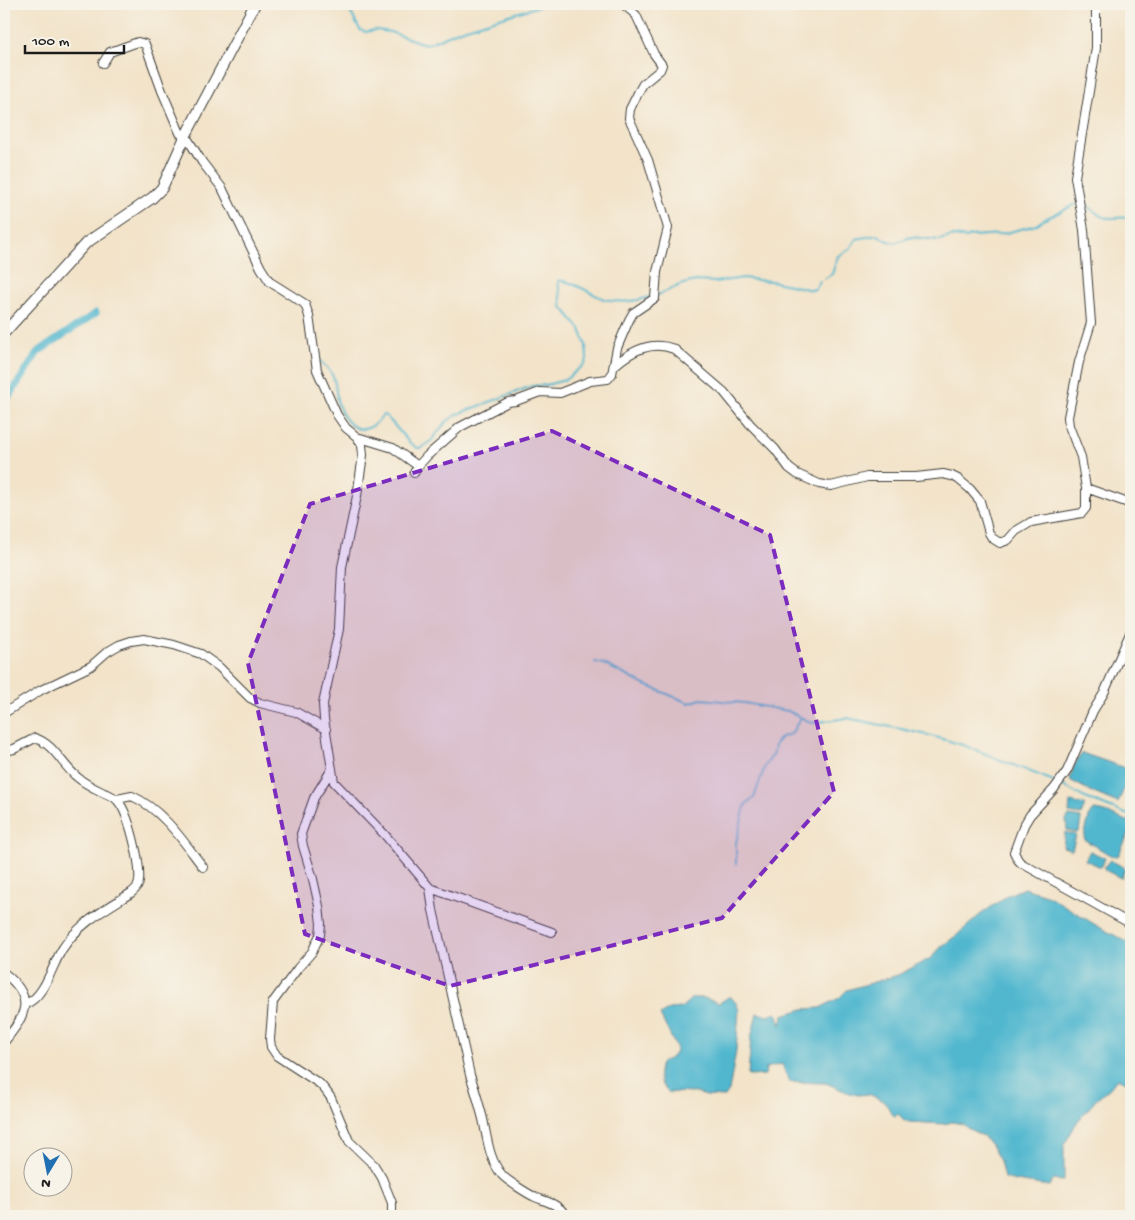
<svg xmlns="http://www.w3.org/2000/svg" width="1135" height="1220" font-family="'Gochi Hand',sans-serif">
<style>
.water{fill:#51b7cf;stroke:#366a76}
.lines{fill:none;stroke-linecap:round;stroke-linejoin:round}
.stream{stroke:#51b7cf;stroke-width:2}
.canal{stroke:#51b7cf;stroke-width:7}
.street-casing{stroke:#3c3a36;stroke-width:10}
.secondary-casing{stroke:#3c3a36;stroke-width:12}
.street{stroke:#fff;stroke-width:8}
.secondary{stroke:#fff;stroke-width:10}
.marked{fill:#7b2cbf;fill-opacity:0.2;stroke:#7b2cbf;stroke-width:4;stroke-dasharray:10 6;stroke-linejoin:round}
</style>
<rect width="100%" height="100%" fill="#f7f3e8"/>
<filter id="ink" filterUnits="userSpaceOnUse"><feTurbulence type="fractalNoise" baseFrequency=".02" numOctaves="2"/><feDisplacementMap in="SourceGraphic" scale="10" xChannelSelector="R" yChannelSelector="G"/><feConvolveMatrix kernelMatrix="1 2 1 2 8 2 1 2 1" color-interpolation-filters="sRGB"/></filter>
<filter id="wash" filterUnits="userSpaceOnUse"><feTurbulence type="fractalNoise" baseFrequency=".0096" numOctaves="4" result="noise"/><feDisplacementMap in="SourceGraphic" scale="20" xChannelSelector="R" yChannelSelector="G"/><feGaussianBlur stdDeviation="1.12" result="paint"/><feColorMatrix in="noise" values="0 0 0 0 0 0 0 0 0 0 0 0 0 0 0 0 0 1.4 0 .05"/><feComposite in="paint" operator="in"/></filter>
<g filter="url(#wash)">
<rect width="100%" height="100%" fill="#f2e3c9"/>
<path class="water" d="M1082,753L1128,769L1131,772L1118,803L1094,793L1070,780L1074,766Z
M1070,802L1085,805L1081,815L1069,813Z
M1094,810L1102,811L1130,822L1131,829L1118,856H1112L1085,840L1084,837L1089,817Z
M1069,816L1081,818L1079,832L1076,833L1067,830L1066,820Z
M1065,832L1076,835L1072,850L1063,847Z
M1090,851L1105,858L1102,866L1101,867L1085,860Z
M1110,860L1125,868L1121,878L1105,870L1104,867Z
M1024,888L1049,896L1099,927L1131,944V1084L1119,1079L1116,1080L1110,1088L1096,1100L1077,1122L1064,1145V1181L1054,1180L1049,1186L1016,1181L1004,1178L1000,1161L991,1145L983,1136L967,1128L963,1124L952,1122L944,1124L909,1122L904,1120L898,1114L895,1116L892,1114L885,1102L869,1094L858,1095L849,1093L826,1083L789,1082L782,1064L766,1068L765,1075L751,1076L748,1075L751,1038L757,1013L768,1016L774,1013L778,1015L781,1025L783,1015L803,1009L820,1008L839,998L847,990L898,975L931,958L942,946L957,935L980,915L1008,895Z
M730,996L736,1003L739,1010L736,1051L729,1091L725,1097L706,1096L697,1093L668,1092C658,1083 657,1075 661,1063C669,1058 677,1057 676,1047L660,1015L669,1009L681,1008L692,998H704L719,1003Z"/>
<g class="lines">
<path class="stream" d="M346,4L360,30L365,32L376,30L390,32L425,44L430,43L460,30L546,4
M1083,204C1091,206 1095,214 1103,217C1112,220 1121,216 1131,218
M824,279L832,274L838,256L850,249L856,239L878,235L884,239L894,243L911,237L939,240L954,236L966,238L971,236L1002,234L1036,225L1043,220L1076,204
M658,295L680,285L695,281L715,282L744,278L756,280L771,281L812,290L815,289L820,281
M318,359C322,364 328,367 331,373C336,380 336,392 337,400C340,414 352,434 368,428C375,426 378,420 383,415L386,416L409,442L417,448H421L431,441L446,422L458,414L532,386L546,385L565,380L585,364L587,359L586,345L580,329L562,307L558,281C569,279 593,295 604,299C621,304 635,301 650,297
M595,662L604,664L643,684L689,703L701,699L744,703L788,711L812,723L847,718L901,729L932,736L963,745L1056,782
M1060,784L1083,797L1131,816
M736,864V843L744,810L746,804L754,798L765,766L774,753L775,744L781,737L791,734L800,719"/>
<path class="canal" d="M4,404L38,352L96,313"/>
</g>
</g>
<g filter="url(#ink)">
<g class="lines">
<defs>
<path id="street" d="M1096,4V48L1075,177L1084,230L1091,323L1079,362L1068,417L1069,426L1081,457L1086,488L1131,504
M103,63L110,52L138,42L145,44L162,91L180,133L189,141L202,162L222,188L261,268L270,282L305,304L309,316L317,370L337,415L346,428L357,437L393,448L418,466
M614,366C631,351 651,340 674,349L724,392L750,424L775,449L789,468L797,474L819,484L831,486L867,477H916L943,474L952,476L958,479L970,489L980,501L989,533L992,538L1000,543L1008,540L1016,531L1031,522L1082,513L1086,508V488
M357,437L362,445L363,455L357,496L342,567L339,629L323,704L324,719L334,782L385,835L430,888L552,932
M414,473L418,466L427,456L460,427L508,402L516,401L540,392L560,393L590,381L608,379L612,374L617,348L629,320L633,313L655,298L657,272L668,228L648,160L629,118L630,109L639,91L643,84L660,70L662,65L654,54L636,15L623,4
M1131,631L1104,693L1093,711L1067,771L1054,789L1030,815L1024,825L1014,852L1018,860L1021,863L1131,924
M4,713L41,690L91,666L107,652L119,645L131,641L144,639L174,645L201,654L219,667L250,698L260,703L296,712L326,729
M4,751L14,749L35,738C54,744 62,765 77,777C85,784 94,788 104,793C108,795 114,796 117,800C129,812 141,864 139,881C139,886 135,890 131,893C106,909 79,923 63,948C53,962 45,998 25,1004
M332,769L314,798L301,834L303,846L313,879L319,906L321,924L320,935L312,952L298,968L273,1002L270,1039L271,1047L277,1056L320,1084L326,1091L331,1098L349,1141L374,1165L382,1178L392,1203V1216
M117,799L132,796C163,810 183,841 203,867
M430,888L433,910L470,1075C475,1089 479,1104 483,1119C487,1137 489,1161 503,1176C508,1181 528,1194 535,1197C547,1202 559,1204 566,1216
M4,973C36,998 26,1015 4,1042"/>
<path id="secondary" d="M4,333L86,243L152,198L162,188L185,137L255,4"/>
</defs>
<use href="#street" class="street-casing"/>
<use href="#secondary" class="secondary-casing"/>
<use href="#street" class="street"/>
<use href="#secondary" class="secondary"/>
</g>
</g>
<path class="marked" d="M552,431L770,535L834,792L722,918L450,986L305,934L248,663L310,504Z"/>
<rect width="1135" height="1220" fill="none" stroke="#f7f3e8" stroke-width="20"/>
<g transform="translate(48 1172) rotate(190)"><circle r="24" fill="#f7f3e8" stroke="#9f9d96"/>
<path d="M0-4L9 19L0 12L-9 19Z" fill="#1f6fb2"/>
<text y="-8" font-size="14" font-weight="bold" text-anchor="middle" fill="#1c1c1c">N</text>
</g>
<path d="M25 45v8h99v-8" fill="none" stroke="#1c1c1c" stroke-width="2.5"/>
<text x="32" y="45" font-size="15" fill="#1c1c1c" stroke="#f7f3e8" stroke-width="4" paint-order="stroke">100 m</text>
</svg>
